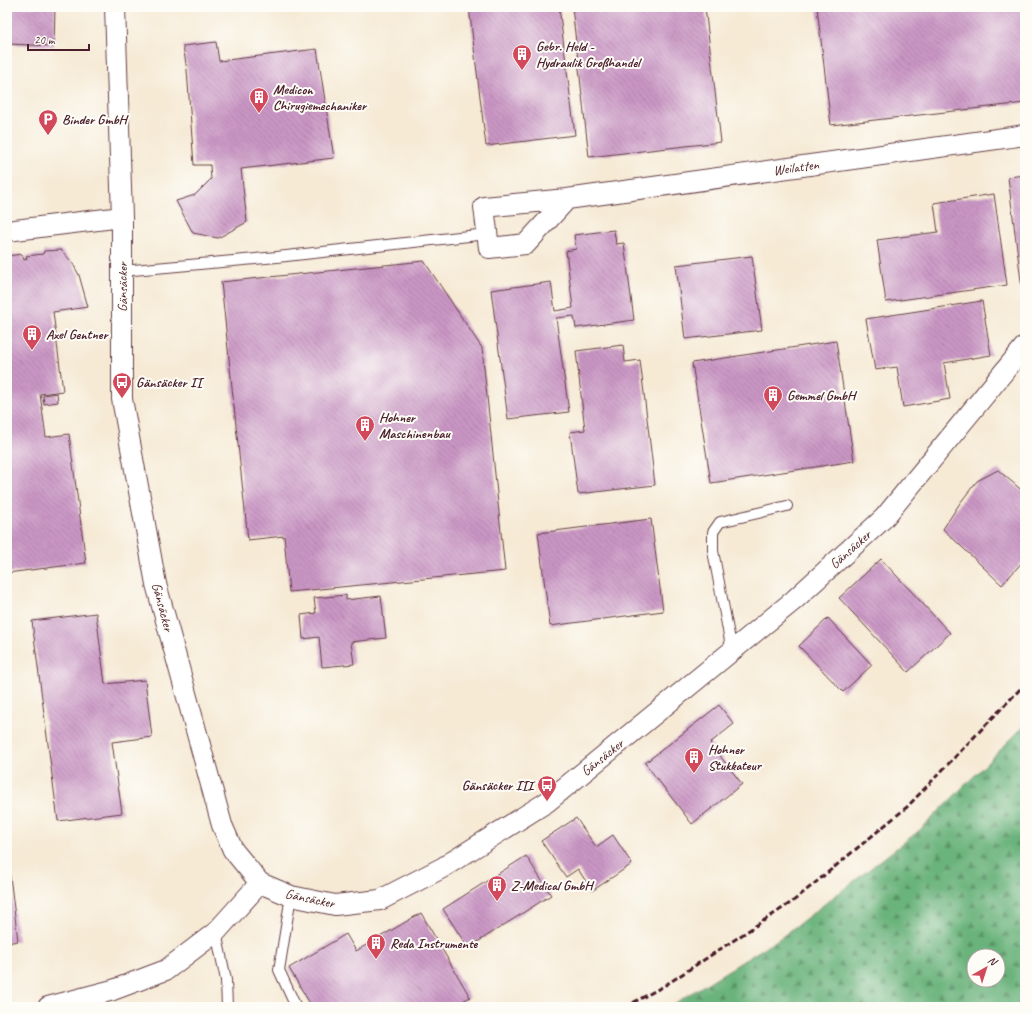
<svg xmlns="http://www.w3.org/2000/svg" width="1032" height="1014" font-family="Caveat,sans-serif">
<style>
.forest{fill:url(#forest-firs);stroke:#5a6953;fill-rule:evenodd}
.building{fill:url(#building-back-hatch)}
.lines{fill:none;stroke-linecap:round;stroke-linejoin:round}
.service-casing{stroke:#643d44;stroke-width:12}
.minor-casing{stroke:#643d44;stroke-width:22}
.service{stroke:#fff;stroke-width:10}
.minor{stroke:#fff;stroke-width:20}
.rail{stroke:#4a1f2b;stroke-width:3;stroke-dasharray:6 3;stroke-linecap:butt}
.labels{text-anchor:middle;stroke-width:4;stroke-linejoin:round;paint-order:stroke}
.poi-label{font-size:14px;font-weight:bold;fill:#4a1f2b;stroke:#fdfcf7;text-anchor:start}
.street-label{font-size:14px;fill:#4a1f2b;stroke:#fdfcf7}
</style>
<defs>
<pattern id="forest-firs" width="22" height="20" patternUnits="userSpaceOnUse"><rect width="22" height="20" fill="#6ab37b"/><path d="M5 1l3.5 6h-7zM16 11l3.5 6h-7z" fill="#599165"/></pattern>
<pattern id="building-back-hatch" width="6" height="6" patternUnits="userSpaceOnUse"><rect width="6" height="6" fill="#ca96c5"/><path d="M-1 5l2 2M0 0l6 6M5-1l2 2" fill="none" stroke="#a67aa0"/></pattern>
</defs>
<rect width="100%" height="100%" fill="#fdfcf7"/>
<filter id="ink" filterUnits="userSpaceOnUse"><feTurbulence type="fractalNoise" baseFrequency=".025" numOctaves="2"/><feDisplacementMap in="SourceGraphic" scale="8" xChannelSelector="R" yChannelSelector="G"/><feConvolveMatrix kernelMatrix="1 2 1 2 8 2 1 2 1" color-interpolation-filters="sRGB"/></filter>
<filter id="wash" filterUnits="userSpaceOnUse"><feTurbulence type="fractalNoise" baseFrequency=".012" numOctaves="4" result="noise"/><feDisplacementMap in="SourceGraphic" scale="16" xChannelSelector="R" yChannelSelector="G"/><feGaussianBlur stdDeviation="0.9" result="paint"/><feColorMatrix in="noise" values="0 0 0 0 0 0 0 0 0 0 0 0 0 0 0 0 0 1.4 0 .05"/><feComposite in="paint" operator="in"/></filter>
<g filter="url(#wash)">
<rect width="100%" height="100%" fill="#f6ead5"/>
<path class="forest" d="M1025,725V1007H669L782,937L920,830ZM974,956H998V980H974Z"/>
<g id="blocks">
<path class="building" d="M7,7H55L54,46L7,44Z
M469,7H559L575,135L486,146Z
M572,7H705L721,142L589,157Z
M817,7H1025V103L831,125Z
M216,42L219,61L317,49L334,158L241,169L247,222L218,238L193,233L176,201L195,195L211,179L210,165H194L187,70L183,46Z
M1025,175V303L1024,305L1008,177Z
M994,194L1007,285L886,302L877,240L938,232L934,203Z
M614,230L616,244L624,243L634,320L576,328L574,316L556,318L569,412L508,419L491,290L551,282L555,311L573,308L566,251L576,249L574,235Z
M61,250L72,262L79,275L88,307L53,312L63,391L40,394L46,437L69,434L86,563L7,573V256L22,254L24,260L27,259L26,256L43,254L44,251Z
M752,256L762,330L685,339L676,265Z
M424,261L482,348L505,571L289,592L284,536L248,540L221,282Z
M982,301L991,355L944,363L950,399L903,407L897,367L875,370L866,319Z
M836,341L854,461L711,483L692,363Z
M623,345L625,362L640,360L655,485L578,494L570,432L585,430L576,351Z
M57,393L58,402L44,404L43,395Z
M998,470L1025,493V559L1002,585L943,529L960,503L977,481Z
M651,519L663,611L550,626L538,533Z
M881,559L950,633L908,672L839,598Z
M346,595V600L381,596L386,638L351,642L354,664L322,667L319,637L303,639L301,615L316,613L314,598Z
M96,613L105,684L145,680L152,737L112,742L122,813L58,821L32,621Z
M828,618L872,665L843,692L799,646Z
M719,705L734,724L710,743L742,784L692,824L645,763Z
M576,818L596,847L613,835L632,864L592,891L578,869L566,877L541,841Z
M526,856L551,895L468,948L443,909Z
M8,860L18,941L7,943V861Z
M421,913L470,997L453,1007H312L289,968L346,934L356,951Z"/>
</g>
</g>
<g filter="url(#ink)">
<use href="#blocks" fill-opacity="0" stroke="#643d44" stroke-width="1"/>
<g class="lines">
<defs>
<path id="service" d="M122,271L277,257L487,234
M732,651L713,551V532L720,522L787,506
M291,896L279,970L296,1007
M216,932L226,980L227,1007"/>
<path id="minor" d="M115,7L122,217V399L156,584L222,825L233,850L260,883L291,896L335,905L380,900L442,868L547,802L793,601L884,518L1025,346
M567,199L526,244L489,248L484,207L567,199L1025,135
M7,231L122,217
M48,1007L113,990L166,970L216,932L260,883"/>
</defs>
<use href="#service" class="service-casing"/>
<use href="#minor" class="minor-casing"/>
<use href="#service" class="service"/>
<use href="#minor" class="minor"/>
<path class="rail" d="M625,1007L664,986L792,902L907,807L1025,684"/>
</g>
</g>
<defs>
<symbol id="building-pin" viewBox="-11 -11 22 30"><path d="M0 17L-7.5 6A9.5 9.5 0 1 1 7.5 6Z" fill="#d1495b" stroke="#fdfcf7"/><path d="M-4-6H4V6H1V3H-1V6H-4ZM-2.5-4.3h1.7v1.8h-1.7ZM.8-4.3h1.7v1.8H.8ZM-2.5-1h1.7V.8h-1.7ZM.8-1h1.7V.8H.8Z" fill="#fff"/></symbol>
<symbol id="parking-pin" viewBox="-11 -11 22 30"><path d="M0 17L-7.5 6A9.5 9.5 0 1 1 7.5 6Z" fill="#d1495b" stroke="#fdfcf7"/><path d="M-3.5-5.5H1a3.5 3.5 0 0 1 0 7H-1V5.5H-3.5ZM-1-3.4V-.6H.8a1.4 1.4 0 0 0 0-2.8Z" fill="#fff"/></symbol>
<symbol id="bus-pin" viewBox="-11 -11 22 30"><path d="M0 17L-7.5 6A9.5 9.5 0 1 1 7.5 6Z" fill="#d1495b" stroke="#fdfcf7"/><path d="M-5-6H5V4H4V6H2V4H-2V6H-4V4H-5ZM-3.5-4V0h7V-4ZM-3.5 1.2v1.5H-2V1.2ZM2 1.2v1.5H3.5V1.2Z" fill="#fff"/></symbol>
</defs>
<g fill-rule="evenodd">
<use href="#building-pin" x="511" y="43" width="22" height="30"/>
<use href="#building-pin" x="248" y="86" width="22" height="30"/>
<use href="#parking-pin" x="37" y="108" width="22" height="30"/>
<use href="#building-pin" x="21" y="323" width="22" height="30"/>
<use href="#bus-pin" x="111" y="371" width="22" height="30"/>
<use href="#building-pin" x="762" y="384" width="22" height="30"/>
<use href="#building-pin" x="354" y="414" width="22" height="30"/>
<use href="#building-pin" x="683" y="746" width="22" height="30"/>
<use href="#bus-pin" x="536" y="774" width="22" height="30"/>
<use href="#building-pin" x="486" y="874" width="22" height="30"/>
<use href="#building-pin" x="365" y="932" width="22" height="30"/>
</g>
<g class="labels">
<g class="poi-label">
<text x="536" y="51">Gebr. Held -<tspan x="536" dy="16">Hydraulik Großhandel</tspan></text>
<text x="273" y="94">Medicon<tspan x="273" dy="16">Chirugiemechaniker</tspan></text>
<text x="62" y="124">Binder GmbH</text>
<text x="46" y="339">Axel Gentner</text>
<text x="136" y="387">Gänsäcker II</text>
<text x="787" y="400">Gemmel GmbH</text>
<text x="379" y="422">Hohner<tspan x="379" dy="16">Maschinenbau</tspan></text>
<text x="708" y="754">Hohner<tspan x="708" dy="16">Stukkateur</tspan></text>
<text x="533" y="790" text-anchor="end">Gänsäcker III</text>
<text x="511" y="890">Z-Medical GmbH</text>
<text x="390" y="948">Reda Instrumente</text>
</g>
<g class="street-label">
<text transform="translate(796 167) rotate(-8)" y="5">Weilatten</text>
<text transform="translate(122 287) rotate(-90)" y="5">Gänsäcker</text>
<text transform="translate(850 549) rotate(-42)" y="5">Gänsäcker</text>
<text transform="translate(163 607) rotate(75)" y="5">Gänsäcker</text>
<text transform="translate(602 757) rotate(-39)" y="5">Gänsäcker</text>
<text transform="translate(310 898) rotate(12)" y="5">Gänsäcker</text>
</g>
</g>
<rect width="1032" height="1014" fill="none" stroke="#fdfcf7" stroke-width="24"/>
<g transform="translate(986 968) rotate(39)"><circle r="19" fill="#fdfcf7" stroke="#b5a4a5"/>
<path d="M0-3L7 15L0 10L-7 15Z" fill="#d1495b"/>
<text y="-6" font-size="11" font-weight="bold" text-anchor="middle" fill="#4a1f2b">N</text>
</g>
<path d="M28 44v6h61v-6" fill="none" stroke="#4a1f2b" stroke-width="2"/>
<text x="34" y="44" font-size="12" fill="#4a1f2b" stroke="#fdfcf7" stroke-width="3" paint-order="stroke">20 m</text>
</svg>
